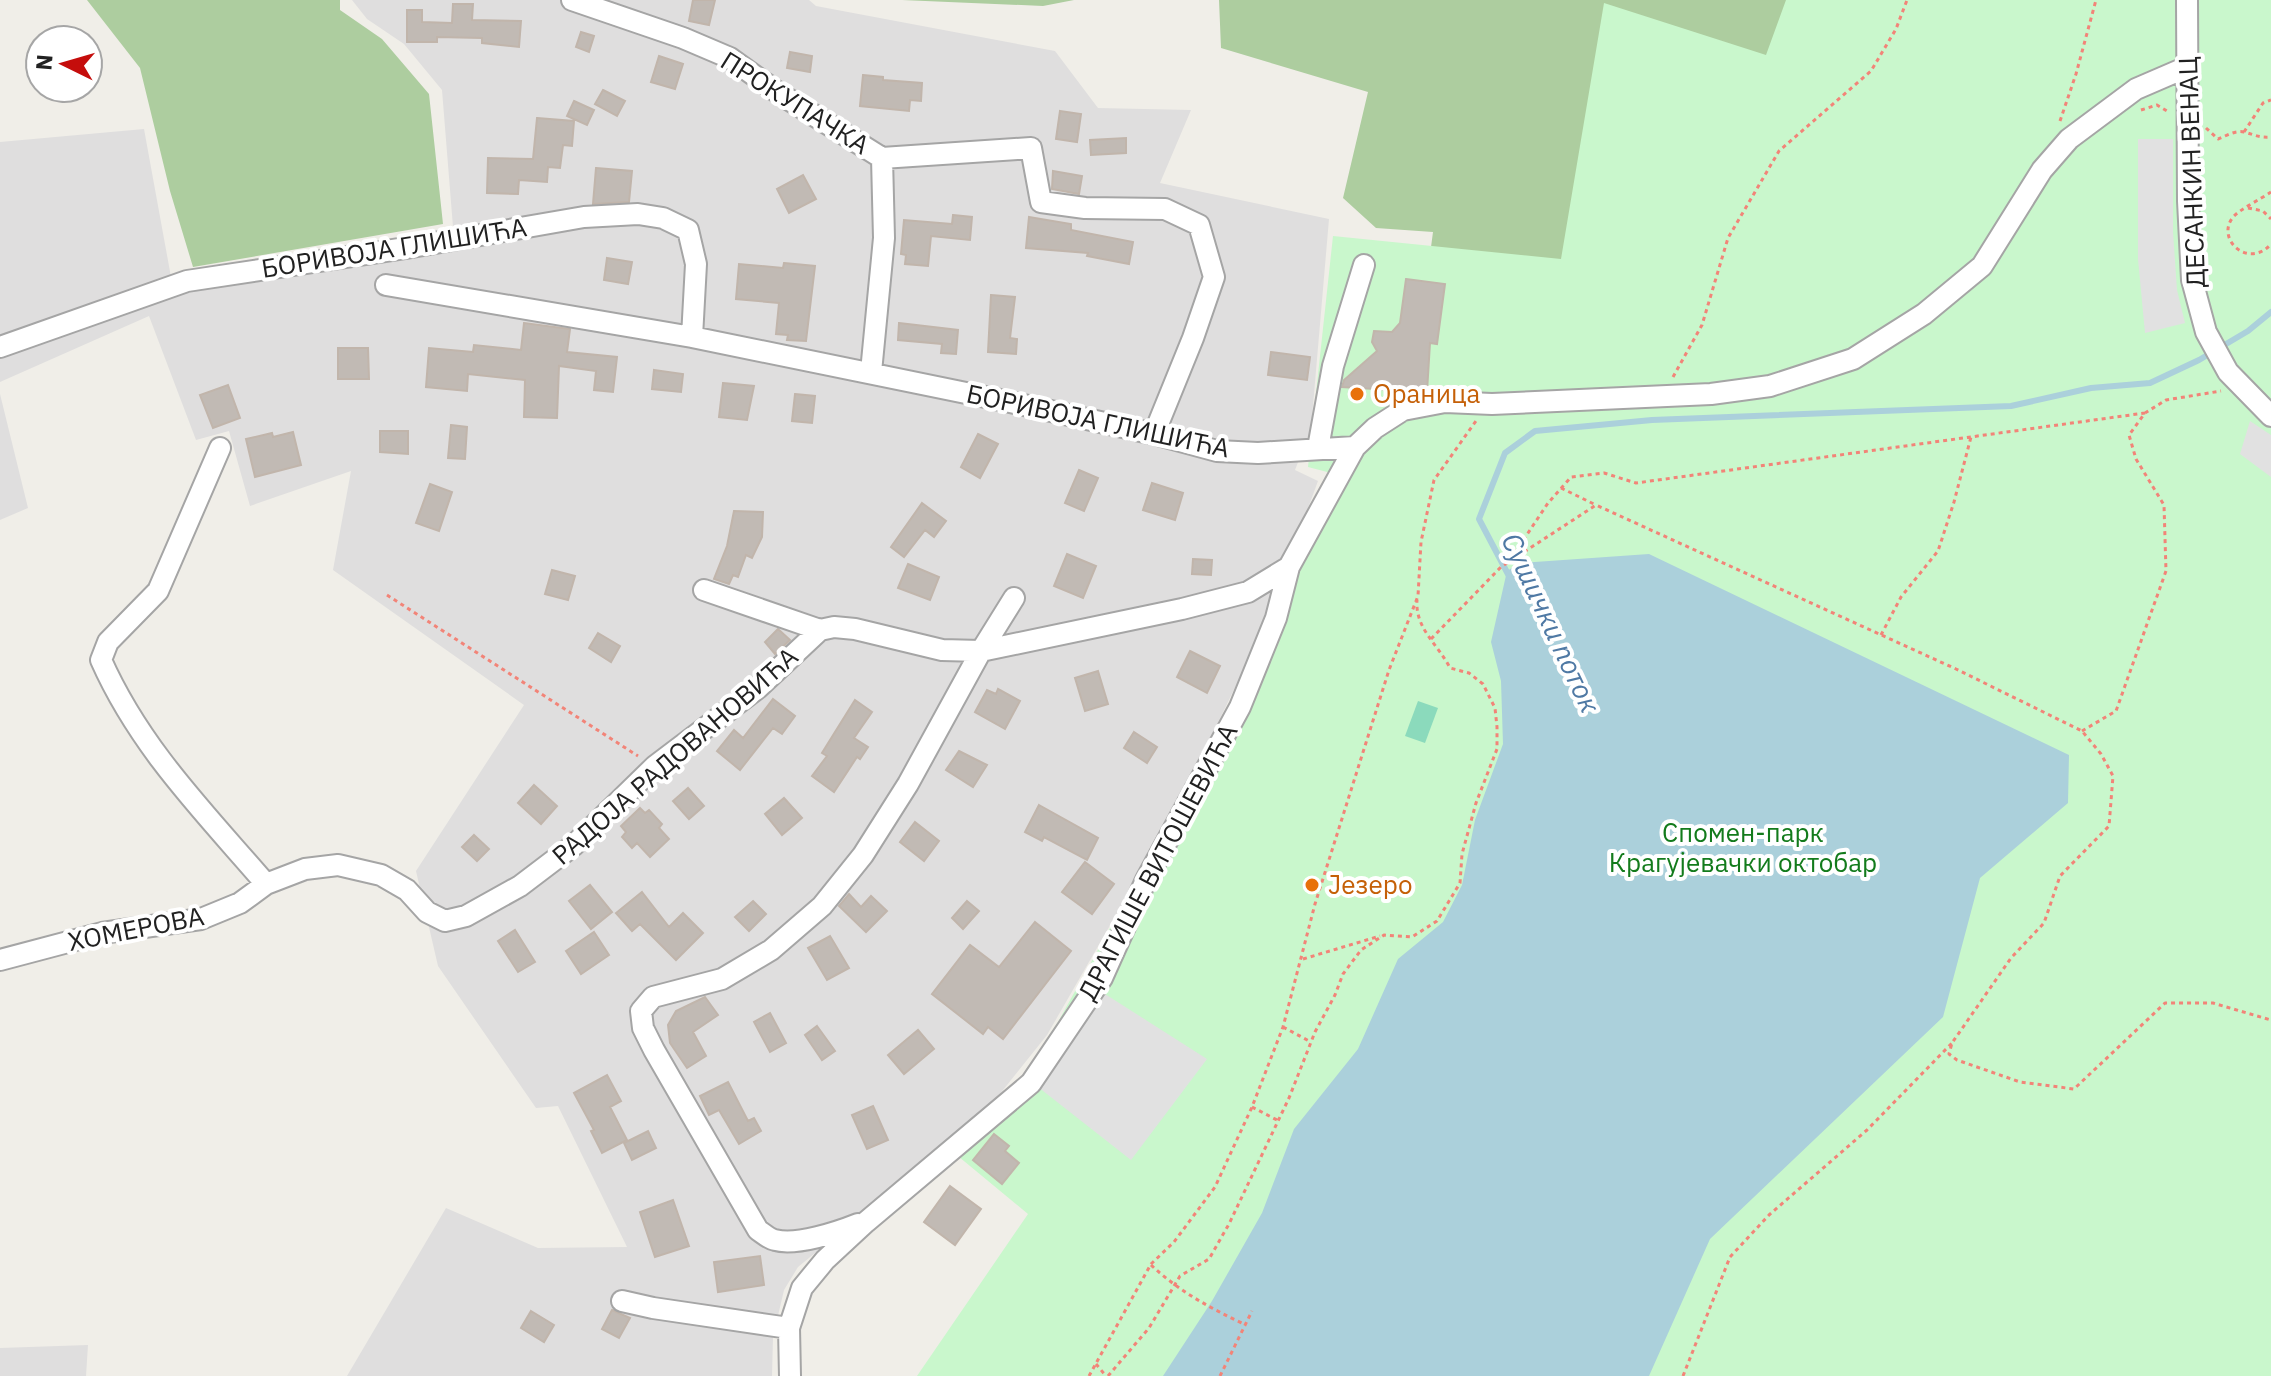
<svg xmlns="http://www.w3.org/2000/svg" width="2271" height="1376" font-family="'IBM Plex Sans',sans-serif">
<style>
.residential{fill:#dfdede}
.forest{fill:#adcd9f}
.park{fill:#c9f7cc}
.pitch{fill:#8bdabc}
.parking{fill:#e1e1e1}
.water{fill:#abd0db}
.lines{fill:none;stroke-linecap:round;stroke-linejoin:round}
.stream{stroke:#abd0db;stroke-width:6}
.building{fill:#c1bab4;stroke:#c1b5ab;stroke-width:2}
.minor-casing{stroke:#a5a5a5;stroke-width:24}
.path{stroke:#f28478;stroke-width:3;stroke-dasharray:4 4;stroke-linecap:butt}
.minor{stroke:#fff;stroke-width:20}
.food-dot{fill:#e8710a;stroke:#fff;stroke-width:3}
.labels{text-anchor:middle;stroke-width:8;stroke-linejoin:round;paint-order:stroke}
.street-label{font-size:26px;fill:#212121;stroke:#fff}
.food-label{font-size:26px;fill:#c56008;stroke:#fff;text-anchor:start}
.park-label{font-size:26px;fill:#137b1c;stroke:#fff}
.water-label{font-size:28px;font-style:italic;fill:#4f79a4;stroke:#fff}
</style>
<rect width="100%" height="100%" fill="#f0eee8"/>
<path class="residential" d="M352,0H809L816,6L1055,51L1098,108L1191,110L1160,183L1329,219L1311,429L1295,470L1318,481L1264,628L1170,821L1047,1035L983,1115L798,1267L784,1290L773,1337L772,1376H347L446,1208L538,1248L627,1247L558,1106L536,1108L438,966L416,871L524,705L333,570L351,471L250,506L229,431L196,440L149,316L0,382V142L144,129L171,277L453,227L442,90L404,44L367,19Z
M0,394L28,508L0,520Z
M88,1345L86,1376H0V1348Z"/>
<path class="forest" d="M87,0H340V10L382,39L429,94L443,224L193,267L170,191L140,68Z
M902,0H1074L1043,6Z
M1219,0H1874L1674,327L1428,270L1433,232L1376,228L1343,198L1368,92L1221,48Z"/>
<path class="park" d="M1786,0H2271V1376H917L1028,1214L947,1147L1018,1084L1058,1022L1223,724L1331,473L1308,467L1333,236L1561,259L1604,3L1766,55Z"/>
<path class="pitch" d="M1418,701L1438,708L1425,743L1405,736Z"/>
<path class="parking" d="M2138,139H2173V232L2177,290L2185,323L2145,333L2138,259Z
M2250,421L2271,435V477L2240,454Z
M1105,994L1207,1059L1131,1160L1038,1087Z"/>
<path class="water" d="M1649,554L2069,755L2068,803L1980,878L1943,1017L1710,1239L1649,1376H1163L1212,1301L1262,1213L1294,1129L1358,1049L1398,959L1443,922L1462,885L1475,820L1503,744L1501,681L1491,642L1507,571L1520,563Z"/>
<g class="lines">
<path class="stream" d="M1510,578L1479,519L1505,453L1535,431L1652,420L2011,406L2091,388L2150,383L2199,360L2248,331L2271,312"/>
</g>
<path class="building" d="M693,0H715L709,25L689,21Z
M453,4H473L472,20L521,21L519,47L482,43V38L437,37V42H407V10H422V22L452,23Z
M581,32L594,36L589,52L576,47Z
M790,52L812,56L810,72L787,68Z
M659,56L683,64L675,89L651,82Z
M863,75L883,77V80L922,83L921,101L910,100L909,111L860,106Z
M603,90L625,101L617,116L595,104Z
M574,101L594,110L587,125L567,116Z
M1060,111L1081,114L1077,142L1056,139Z
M537,118L574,121L572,146L563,145L560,168L548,167L547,182L519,180L518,194L487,193L488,158L533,159Z
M1126,138V153L1091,155L1090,140Z
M596,168L632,171L629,202L593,204Z
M1053,171L1082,176L1079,194L1052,189Z
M803,175L816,199L789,213L777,189Z
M953,215L972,217L970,240L931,236L928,266L905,264L906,255L901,254L904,220L952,224Z
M1029,217L1071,224V230L1133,242L1129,264L1087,256L1088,253L1026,248Z
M607,258L632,262L628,284L604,280Z
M784,263L815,266L806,341L787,340L788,335L776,334L779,303L736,299L739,264L783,268Z
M1406,279L1445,284L1437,344L1430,343L1427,392L1342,387L1344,380L1377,351L1372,342L1374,331L1392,332L1400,323Z
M991,295L1015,297L1010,338L1017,339L1016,354L988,352Z
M524,323L570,329L567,352L617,357L613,392L594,390L596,371L559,366L557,418L524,417L525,380L468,374L467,391L426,387L429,348L473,352L474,345L521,350Z
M899,323L958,330L956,354L941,353L942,344L898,340Z
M338,348H368L369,379H338Z
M1271,352L1310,357L1307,380L1268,375Z
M654,370L683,374L681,392L652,389Z
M723,383L754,386L747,420L719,417Z
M228,385L240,418L213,428L200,395Z
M795,394L815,396L812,423L792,421Z
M451,425L467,427L465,459L448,458Z
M380,431H408V454L380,452Z
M293,432L301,465L255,477L246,439L272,433L273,437Z
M978,434L998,444L980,478L961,467Z
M1079,470L1098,478L1084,511L1065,503Z
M1152,483L1183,493L1175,520L1143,510Z
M430,484L452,492L439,531L416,523Z
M922,503L946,521L934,537L925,530L904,557L891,547Z
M734,511L763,512L762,537L752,558L746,555L738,577L733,575L729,584L714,579L727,546Z
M1067,554L1096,566L1083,598L1054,586Z
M1193,559L1212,560L1211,575L1192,574Z
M908,564L939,577L930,600L898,588Z
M552,570L575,576L568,600L545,594Z
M778,629L790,640L775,654L765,642Z
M598,633L620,646L611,662L589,648Z
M1190,651L1220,666L1207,693L1177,677Z
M1098,671L1108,704L1085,711L1075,678Z
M998,689L1020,701L1005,729L975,712L987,690L996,694Z
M773,699L795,716L782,734L773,728L740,770L717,751L734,730L743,738Z
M855,700L872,712L854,738L868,747L860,759L857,757L834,792L812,776L827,756L822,753Z
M1134,732L1157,747L1147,763L1124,748Z
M959,751L987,765L973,787L946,770Z
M534,785L557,806L541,824L518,803Z
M688,788L704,806L689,819L673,801Z
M784,798L802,818L782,835L765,814Z
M1039,805L1098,838L1087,860L1044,837L1042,841L1025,832Z
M640,808L645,813L649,810L662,824L659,828L669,839L650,857L637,843L632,848L622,837L626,832L621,826Z
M915,822L939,841L924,861L900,842Z
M474,835L489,849L477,861L462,847Z
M1085,862L1114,884L1092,914L1062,892Z
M590,885L612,912L591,929L569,901Z
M642,892L669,927L683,913L703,933L676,960L640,924L632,931L616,913Z
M849,894L861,907L871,896L887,911L866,932L839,906Z
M753,901L766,914L749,931L735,917Z
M967,901L979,911L963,929L952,918Z
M1035,922L1071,951L1003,1039L988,1027L983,1034L932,994L970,945L999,967Z
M515,930L535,962L518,972L498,941Z
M594,932L609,955L581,974L566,951Z
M830,936L849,968L827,980L808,948Z
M705,997L718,1015L693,1032L706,1056L687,1068L670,1043L668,1025L676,1011Z
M770,1013L786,1043L770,1052L754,1022Z
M817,1026L835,1051L822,1060L805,1035Z
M918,1030L934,1049L904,1074L888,1055Z
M607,1075L621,1101L610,1107L627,1140L602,1153L591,1131L594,1130L574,1093Z
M728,1082L748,1121L754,1118L761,1131L739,1144L719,1110L709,1115L700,1096Z
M873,1106L888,1140L867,1149L852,1115Z
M648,1131L656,1148L632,1160L624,1143Z
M994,1134L1009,1146L1005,1151L1019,1163L1002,1184L973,1160Z
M950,1186L981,1209L955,1245L924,1222Z
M673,1200L689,1246L655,1257L640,1212Z
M760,1256L764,1285L718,1292L714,1262Z
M612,1310L630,1318L619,1338L602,1329Z
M531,1311L554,1325L544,1342L521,1328Z"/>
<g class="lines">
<defs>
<path id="minor" d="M572,0L683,38L730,58L780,94L882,158L884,238L871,372
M2187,0L2188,201L2192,280L2206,332L2228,372L2271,416
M882,158L1031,148L1041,202L1085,208L1165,209L1199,225L1214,277L1193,338L1154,434
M386,285L692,337
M0,347L187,281L406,248L584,217L638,214L663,218L688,230L696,264L692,337L1010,402L1154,434L1217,451L1258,453L1355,447
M220,448L158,591L108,642L101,660C140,748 204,812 266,884
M1318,448L1333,366L1364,265
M704,590L820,630
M0,960L102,933L201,919L240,903L266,884L305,869L338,865L381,875L407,890L427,912L445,921L466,916L520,886L574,845L655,766L758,688L820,630L834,627L855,629L942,650L981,651L1182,609L1248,592L1289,567
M858,1224C838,1232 796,1246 775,1240C769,1239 764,1234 758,1230L654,1050L643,1028L641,1011L653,997L722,979L771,950L822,906L863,855L908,784L981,651L1014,598
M622,1301L653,1308L789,1328
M790,1376L789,1328L802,1288L825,1260L866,1222L1031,1083L1102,978L1146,880L1240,707L1276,618L1289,567L1355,447L1375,428L1403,410L1445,402L1492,404L1711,394L1770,386L1853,359L1924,314L1982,266L2042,170L2069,139L2136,89L2187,67"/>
</defs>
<use href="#minor" class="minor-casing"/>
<path class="path" d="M2141,110L2157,105L2167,111
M2060,121L2076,74L2096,0
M2206,128L2218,139C2226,136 2235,130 2244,132C2255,135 2260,138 2271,137
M2244,132L2263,103L2271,100
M2271,192C2261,199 2242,208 2234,216C2214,238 2248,270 2271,244
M2248,208L2263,211L2271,219
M1673,377L1702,325L1728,238L1779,151L1871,71L1896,29L1907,0
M1561,488L1596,505
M1510,560L1548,503L1571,477L1604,473L1636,483L2145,413
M387,595L638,756
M1881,635L1901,597L1938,551L1954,502L1971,437
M1431,639L1501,567L1596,505L1956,669L2082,731L2101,754L2113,776L2109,826L2060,876L2044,923L2011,958L1952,1043L1949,1054L1957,1060L2020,1082L2074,1089L2165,1003H2213L2271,1020
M2082,731L2116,711L2166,571L2164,505L2136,459L2129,435L2145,413L2166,400L2221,391
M1303,959L1380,936
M1283,1027L1311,1042
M1252,1107L1277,1120
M1151,1265C1180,1292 1210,1308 1246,1325
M1096,1364L1106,1376
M1089,1376L1151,1264L1174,1242L1215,1187L1252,1107L1283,1027L1315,904L1389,670L1418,596L1421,542L1434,480L1476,421
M1108,1376L1149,1328L1180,1276L1209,1259L1229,1224L1289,1098L1315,1032L1335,995L1343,974L1361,950L1384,935L1412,937L1437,921L1460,883L1462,854L1476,803L1497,749V727L1495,708L1483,684L1469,673L1450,668C1438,644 1415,629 1417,600
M1220,1376L1252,1311
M1683,1376L1730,1257L1769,1215L1867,1130L1952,1043"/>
<use href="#minor" class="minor"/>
</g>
<g class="food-dot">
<circle cx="1357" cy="394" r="8"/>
<circle cx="1312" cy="885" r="8"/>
</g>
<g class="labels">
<g class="street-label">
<text transform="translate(795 103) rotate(32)" y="9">ПРОКУПАЧКА</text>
<text transform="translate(2192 172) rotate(-92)" y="9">ДЕСАНКИН ВЕНАЦ</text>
<text transform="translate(394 248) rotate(-9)" y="9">БОРИВОЈА ГЛИШИЋА</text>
<text transform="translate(1098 421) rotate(12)" y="9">БОРИВОЈА ГЛИШИЋА</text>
<text transform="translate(675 756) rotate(-41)" y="9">РАДОЈА РАДОВАНОВИЋА</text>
<text transform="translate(1158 862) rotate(-62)" y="9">ДРАГИШЕ ВИТОШЕВИЋА</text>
<text transform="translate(136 929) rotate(-11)" y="9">ХОМЕРОВА</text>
</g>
<g class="food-label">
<text x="1373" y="403">Ораница</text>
<text x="1328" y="894">Језеро</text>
</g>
<g class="park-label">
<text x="1743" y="842">Спомен-парк<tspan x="1743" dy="30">Крагујевачки октобар</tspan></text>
</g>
<g class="water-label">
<text transform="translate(1551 623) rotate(65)" y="10">Сушички поток</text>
</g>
</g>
<g transform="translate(64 64) rotate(275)"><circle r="38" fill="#ffffff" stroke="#a6a6a6" stroke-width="2"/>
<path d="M0-6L14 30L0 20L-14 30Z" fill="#c50d0c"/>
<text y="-12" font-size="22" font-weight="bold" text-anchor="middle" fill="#212121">N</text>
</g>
</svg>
